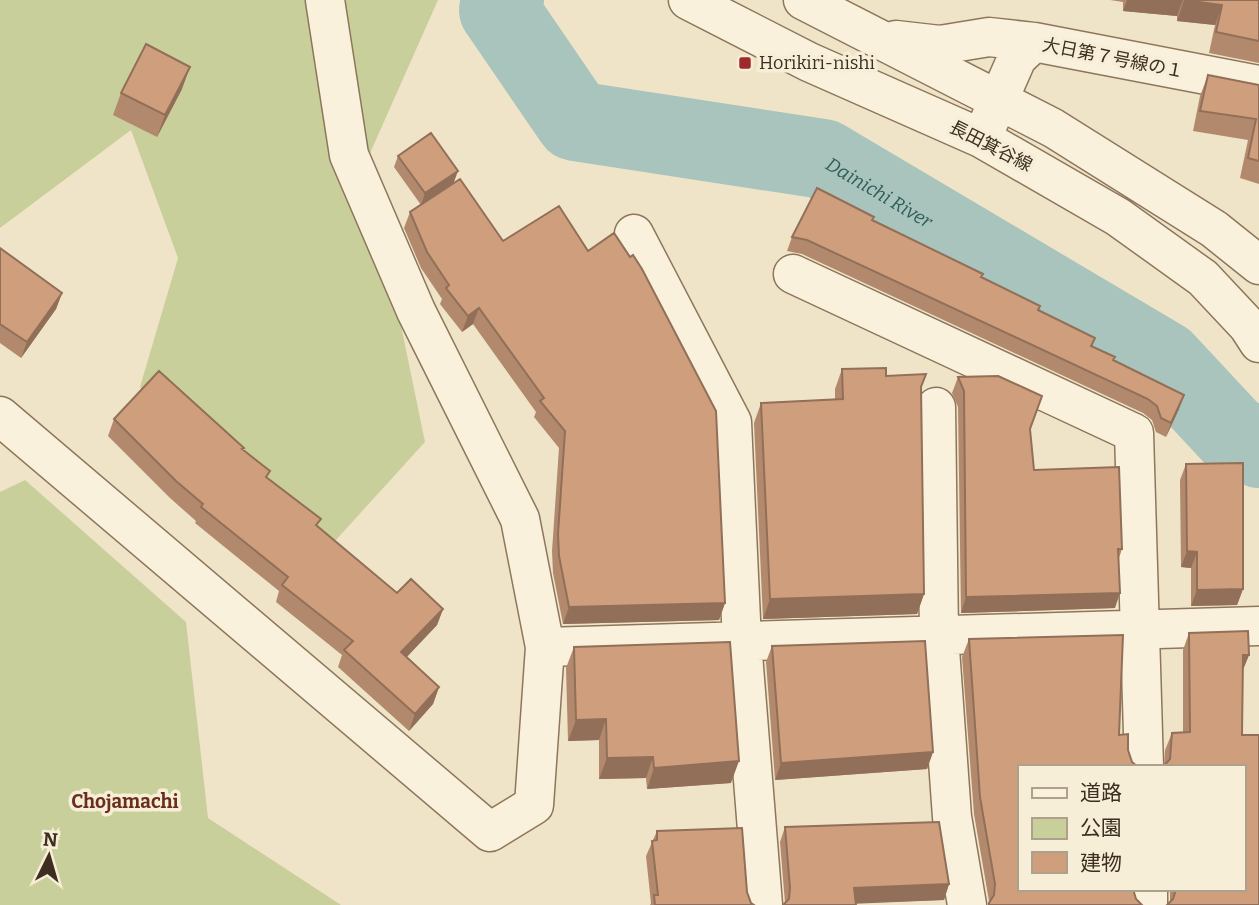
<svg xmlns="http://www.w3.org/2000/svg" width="1259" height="905" font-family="Bitter,'Noto Sans JP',serif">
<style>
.green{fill:#c9cf9b}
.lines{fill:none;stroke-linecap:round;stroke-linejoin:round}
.river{stroke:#a9c4bc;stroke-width:80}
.minor-casing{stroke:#8d765c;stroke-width:41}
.minor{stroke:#faf1dc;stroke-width:38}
.wall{fill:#b2896c}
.shaded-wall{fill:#916f58}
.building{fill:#cf9f7d;stroke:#916f58;stroke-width:2}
.poi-dot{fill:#9e2a2b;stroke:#f7eed8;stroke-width:2.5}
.labels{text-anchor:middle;stroke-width:7;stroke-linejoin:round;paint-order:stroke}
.street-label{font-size:18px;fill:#3d2e20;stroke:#f7eed8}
.poi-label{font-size:18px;fill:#3d2e20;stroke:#f7eed8;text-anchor:start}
.water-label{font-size:19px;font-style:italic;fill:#2f5d5a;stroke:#f7eed8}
.neighbourhood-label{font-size:19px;font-weight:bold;fill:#6b2e1e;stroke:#f7eed8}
</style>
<rect width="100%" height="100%" fill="#f0e4c8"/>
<path class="green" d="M0,0H438L367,160L425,442L315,563L140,387L178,258L131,130L0,228Z
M25,480L186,622L208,818L341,905H0V492Z"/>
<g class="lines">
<path class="river" id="s1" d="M504,0L499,10L575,121L823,159L1164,361L1233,435L1259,448"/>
<defs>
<path id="minor" d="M688,0L809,62L981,138L1118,217L1203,278L1248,326L1259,343
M803,0L1053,128L1214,229L1259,265
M896,40L940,45L989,37L1034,42
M988,124L1017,58L1034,42L1259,85
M634,234L732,422L742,642L763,905
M793,274L1134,433L1144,767
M936,407L939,635L952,817L967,905
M0,416L490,832L534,805L545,647L520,519L416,311L349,155L325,0
M545,647L1259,626
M1148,889V905"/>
</defs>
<use href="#minor" class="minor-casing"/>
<use href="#minor" class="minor"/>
</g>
<path class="wall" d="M1110,0H1259V63L1209,53L1215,25L1177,21V16L1123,11V2Z
M1208,75L1259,85V184L1240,178L1248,140L1193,131L1200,96Z
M182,89L157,137L113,115L121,93Z
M398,156L454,182L424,202L725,603L719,620L563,624L553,573L552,551L559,448L534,417L536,412L473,324L462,332L440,304L442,299L421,268L404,228L410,212L421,205L394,167Z
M873,220L982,277L1039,310L1095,338L1092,347L1114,361L1179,409L1166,437L1156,432L1152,420L1143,413L802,254L787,251L792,237Z
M0,248L62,293L56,309L21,358L0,343Z
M842,369L886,376L921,387L924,594L917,614L763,619L754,423L761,403L835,399V389Z
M958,377L1030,429L1034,470L1122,549L1119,558L1115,608L961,613L958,407L952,393Z
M114,419L243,450L268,479L318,527L397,593L443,609L437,625L407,657L439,687L433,704L409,731L338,667L342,655L276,602L279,591L195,523L196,521L170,498L108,436Z
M1186,464L1243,589L1237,605L1191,606V568L1181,567L1180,480Z
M1189,633L1249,655L1243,670L1242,735L1259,905L1170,902V889H1243L1164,766L1165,750L1172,733H1183V650Z
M969,639L1019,767L1142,905H988L989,901L974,814L962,657Z
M772,646L933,752L927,769L775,780L766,662Z
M574,647L731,783L647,789L646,778L599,779V740L568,741L566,668Z
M785,827L949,884L944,900L856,903H785L780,842Z
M657,831L747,892L751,903L754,905H650L651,903L646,856Z"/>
<path class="shaded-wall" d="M1127,0H1183L1177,16L1123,11Z
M1184,0L1222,5L1215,25L1177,21Z
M190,67L182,89L157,137L165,115Z
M458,171L454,182L421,205L425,193Z
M62,293L56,309L21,358L27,342Z
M479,308L473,324L462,332L468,316Z
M1184,395L1179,409L1166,437L1171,423Z
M1187,551L1197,552L1191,568L1181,567Z
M1243,589L1237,605L1191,606L1197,590Z
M1120,593L1115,608L961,613L966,597Z
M924,594L917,614L763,619L770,599Z
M725,603L719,620L563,624L569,607Z
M443,609L437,625L395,669L401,652Z
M1243,655H1249L1242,672Z
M439,687L433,704L409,731L415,714Z
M606,719L599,740L568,741L576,720Z
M933,752L927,769L775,780L781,763Z
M653,757L646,778L599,779L607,758Z
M739,761L731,783L647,789L654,768Z
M949,884L944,900L849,904L854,888Z"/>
<path class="building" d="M1184,0H1259V41L1216,32L1222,5Z
M146,44L190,67L165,115L121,93Z
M1208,75L1259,85V161L1248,158L1256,119L1200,111Z
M431,133L458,171L425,193L398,156Z
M460,179L503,241L559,206L588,251L614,233L630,257L633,255L642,269L716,411L725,603L569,607L559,556L558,534L565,431L540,401L544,398L479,308L468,316L446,288L449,285L427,252L410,212Z
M817,188L874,217L872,220L983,274L981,277L1040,306L1038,310L1095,338L1091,346L1115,357L1113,360L1184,395L1171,423L1161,418L1157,406L1148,399L807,240L792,237Z
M0,248L62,293L27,342L0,324Z
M886,368V376L926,374L921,387L924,594L770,599L761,403L843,399L842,369Z
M159,371L244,448L242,449L270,471L266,477L321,519L316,525L397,593L411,579L443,609L401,652L439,687L415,714L344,650L353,641L282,585L288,577L201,507L203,504L176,481L114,419Z
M998,376L1042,396L1030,429L1034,470L1119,467L1122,549H1118L1120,593L966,597L964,391L958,377Z
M1243,463V589L1197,590V552L1187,551L1186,464Z
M1248,631L1249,655H1243L1242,735H1259V905H1167L1173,899L1176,889H1243V767H1163L1170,759L1172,733L1190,732L1189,633Z
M1123,635L1119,735L1128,734V750L1132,762L1138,767H1019V889H1133L1136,899L1142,905H989V903L994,895L995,884L980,797L969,639Z
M925,641L933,752L781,763L772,646Z
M730,642L739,761L654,768L653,757L607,758L606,719L576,720L574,647Z
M939,822L949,884L854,888L856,905H783L789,899L790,888L785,827Z
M742,828L747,892L751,903L754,905H655L654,895H658L652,841L657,840V831Z"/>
<rect class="poi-dot" x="738" y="56" width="14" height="14" rx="3.5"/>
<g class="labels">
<g class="street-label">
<text transform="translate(1113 58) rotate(11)" y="6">大日第７号線の１</text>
<text transform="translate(991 146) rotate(27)" y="6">長田箕谷線</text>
</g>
<g class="poi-label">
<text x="759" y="69">Horikiri-nishi</text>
</g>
<g class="water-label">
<text dy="7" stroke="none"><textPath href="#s1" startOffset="462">Dainichi River</textPath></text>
</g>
<g class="neighbourhood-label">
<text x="125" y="808">Chojamachi</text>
</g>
</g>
<rect x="1018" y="765" width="228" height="126" fill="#f7eed8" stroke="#ada18e" stroke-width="2"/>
<rect x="1032" y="788" width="35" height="10" fill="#faf1dc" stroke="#ada18e" stroke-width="2"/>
<text x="1080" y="800" font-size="21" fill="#3d2e20">道路</text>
<rect x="1032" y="818" width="35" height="21" fill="#c9cf9b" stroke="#ada18e" stroke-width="2"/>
<text x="1080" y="835" font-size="21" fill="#3d2e20">公園</text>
<rect x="1032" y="852" width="35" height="21" fill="#cf9f7d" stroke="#ada18e" stroke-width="2"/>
<text x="1080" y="870" font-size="21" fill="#3d2e20">建物</text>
<g transform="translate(49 856) rotate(5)" stroke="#f7eed8" stroke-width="5" paint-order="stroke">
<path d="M0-5L12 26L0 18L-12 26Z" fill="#3d2e20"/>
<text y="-10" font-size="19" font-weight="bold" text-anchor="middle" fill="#3d2e20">N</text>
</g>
</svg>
